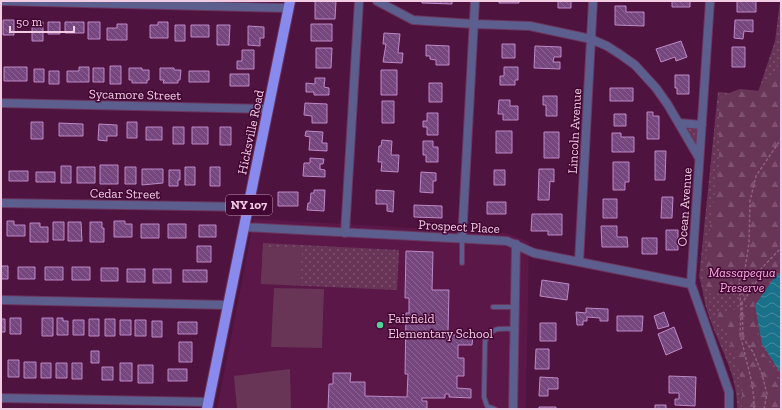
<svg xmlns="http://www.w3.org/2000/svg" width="782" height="410" font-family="'Zilla Slab',serif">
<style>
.built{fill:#5a1748}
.grass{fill:url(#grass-dots)}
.forest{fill:url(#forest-firs)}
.pitch{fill:#683557}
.water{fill:url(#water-waves)}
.building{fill:url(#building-back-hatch);stroke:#bd8ac7}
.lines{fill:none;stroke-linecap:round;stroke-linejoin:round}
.service-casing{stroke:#6b345c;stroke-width:6}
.minor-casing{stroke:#6b345c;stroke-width:10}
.primary-casing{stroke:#6b345c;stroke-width:12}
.path{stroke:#915f82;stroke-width:1.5;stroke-dasharray:3 2;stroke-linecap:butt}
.service{stroke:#5c5e8e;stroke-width:4}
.minor{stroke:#5c5e8e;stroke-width:8}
.primary{stroke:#888bed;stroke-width:10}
.poi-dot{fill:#50d398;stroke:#420633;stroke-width:1.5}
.labels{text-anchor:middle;stroke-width:3;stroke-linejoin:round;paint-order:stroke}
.shield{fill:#420633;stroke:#bc91ae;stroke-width:1}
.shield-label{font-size:12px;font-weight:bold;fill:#f1cce3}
.street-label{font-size:13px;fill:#f1cce3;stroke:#420633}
.park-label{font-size:13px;font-style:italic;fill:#fbaddf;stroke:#420633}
.poi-label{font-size:13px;fill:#f1cce3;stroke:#420633;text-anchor:start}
</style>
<defs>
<pattern id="grass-dots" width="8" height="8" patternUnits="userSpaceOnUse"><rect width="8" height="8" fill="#683557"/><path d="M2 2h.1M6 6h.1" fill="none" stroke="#7e516f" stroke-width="1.8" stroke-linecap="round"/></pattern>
<pattern id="forest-firs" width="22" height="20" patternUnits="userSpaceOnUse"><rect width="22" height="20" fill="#683557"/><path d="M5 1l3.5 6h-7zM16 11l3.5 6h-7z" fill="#7e516f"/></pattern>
<pattern id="water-waves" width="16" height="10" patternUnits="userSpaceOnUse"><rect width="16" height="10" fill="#19728a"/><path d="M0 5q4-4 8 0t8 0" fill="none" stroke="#468ba0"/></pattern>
<pattern id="building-back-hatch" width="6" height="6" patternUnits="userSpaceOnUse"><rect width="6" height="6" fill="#76477f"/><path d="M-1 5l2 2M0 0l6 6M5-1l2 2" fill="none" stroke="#8a6091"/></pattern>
</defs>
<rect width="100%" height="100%" fill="#4e133e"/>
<path class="built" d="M254,219L506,233L529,242L526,409H217Z"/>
<path class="grass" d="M780,1H781V409H737C739,376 716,341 707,310C703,299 703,288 699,277L718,92L757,95L775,41Z
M682,125L700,126L698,154Z
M263,243L399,250L397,290L261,284Z"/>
<path class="forest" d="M781,48V267L774,275L754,305L759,346L775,372L780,385L781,398L778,409H742V384L728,334L717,320L719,312L746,308L750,300L743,296L742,289L728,284L717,290L711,295L703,279L719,165V99L729,93L740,89L760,91L777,71Z"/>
<path class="pitch" d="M263,247L302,249L300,285L261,283Z
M274,288L324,289L322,348L271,347Z
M290,369L291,409H237L234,376Z"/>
<path class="water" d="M781,272V374L762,344L755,305L774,278Z"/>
<path class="building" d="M315,1H336L335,19H315Z
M422,1H452V4L422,3Z
M499,1H519V3H499Z
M558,1H571V8H558Z
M672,1H690V7H672Z
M737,1H756V12H737Z
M615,6H626V12H644V26L615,25Z
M3,20H14V35H3Z
M735,20H753V32L744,31L743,39L734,38Z
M32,22H43V41H32Z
M48,22H60V34H48Z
M65,22H84V33H65Z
M88,22H100V39H88Z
M158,22H168V38H150V25H158Z
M117,24H127V40H107V28H117Z
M311,24H332V41H311Z
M175,25H185V41H175Z
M191,25H209V37H191Z
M217,25H230L229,45H217Z
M248,26L264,27V38H260V46L248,45Z
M384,33L400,34L398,53H403L402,63L383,62L386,44H383Z
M681,41L687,57L676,61L675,57L661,62L656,49Z
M502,44H515V58H502Z
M426,45L449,46V65H436V60L430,59V56H426Z
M535,46L561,47V57H554L553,62H560V69L534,68Z
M732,47H745V67H732Z
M316,48H332L331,68H316Z
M242,50H254V69H237V61H242Z
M110,66H121V84H110Z
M4,67H27V81H4Z
M79,67H89V82H67V71H79Z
M504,67H518V80H515V85H500V76H504Z
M93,68H104V82H93Z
M129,68H142V70H149V80H147V83H132V80H129Z
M160,68H174V70H181L180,80H178V83H163L164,80H160Z
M34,69H44V82H34Z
M381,70H397V95H381Z
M49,71H59V84H49Z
M189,71H209V82H189Z
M230,74H249V86H230Z
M675,75H689V94H677V88H675Z
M315,78H325L324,87L329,88V95H314V92H306V83L315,84Z
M429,83H442V102H429Z
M610,88H633V101H610Z
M543,96H557V116H546V105H543Z
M499,100H510V106H518V120H503V114H498Z
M382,101H394V123H382Z
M305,103L327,104V123H312V116L304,115Z
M647,112H653V116H659V139H647Z
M427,113H438V135H427V127H423V121H427Z
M614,114H626V126H614Z
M31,122H43V139H31Z
M127,122H137V138H127Z
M59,123L83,124V136H59Z
M99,124L117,125V136H107V141L98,140Z
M146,127H162V140H146Z
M173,127H184V144H173Z
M192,127H208V144H192Z
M220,127H231V145H220Z
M306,131L323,132L322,143H327V151L309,150L310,137L305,136Z
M496,131H512V153H496Z
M544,132H559V158H544Z
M612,133H621V137H634V152H612Z
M382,140L392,141L391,155H399L398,172L381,171L382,162H378L379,146H381Z
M423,141H433V147H438V162H426V155H423Z
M655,151H666L665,180H655Z
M310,158L324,159L323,164H320V169L325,170V177L303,176L304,163H310Z
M613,162H629V182H625V190H613Z
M100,165H118V184H100Z
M61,166H71V183H61Z
M77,167H95V183H77Z
M125,167H136V184H125Z
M185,167H195V185H185Z
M210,167H220V186H210Z
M142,169H163V183L142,185Z
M539,169H554V182L550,181L549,200H538Z
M169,170H180V180H178V186H169Z
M494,170H505V185H494Z
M9,171H28V181H9Z
M36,172H55V182H36Z
M421,172L436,173V181H433V193L420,192Z
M314,190H325L324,211L307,210L308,203H310L311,193H314Z
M376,190L394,191L393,212L387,211V204H376Z
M278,192H298V206H278Z
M662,197H673L672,218H661Z
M603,199H617V218H603Z
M487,202H506V214H487Z
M414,205L442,206V218L414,217Z
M532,214H562V235H548V231H531Z
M7,221H14V225H25V236H7Z
M114,221H125V224H132V237H114Z
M53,222H64V240H53Z
M68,222H81L82,241H68Z
M90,222H102V228H104V242H90Z
M30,223H40V227H48V242H30Z
M141,224H159V238H141Z
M168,224H186V238H168Z
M199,225H216V237H199Z
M601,226H617V237H627L628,247H602Z
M666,230H678V250H666Z
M642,238H657V254H642Z
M197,246H211V262H197Z
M406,251L433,252L432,290H449L448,332H451V335H473L472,345H458V358H464V376H457V388L471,389V398L449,397V394H445V398H422V401H427V409H328L329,384H333V373H351L350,382H365V396L407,397L408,374H405L406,313H409V298H405Z
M1,266H8V279H1Z
M18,267H35V279H18Z
M45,267H63V280H45Z
M72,267H90V280H72Z
M101,268H118V281H101Z
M127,269H145V282H127Z
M153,269H171V283H153Z
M183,270H207V282H183Z
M542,280L569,284L567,300L540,296Z
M586,308L608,309V321H600V318L587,317V321H583V325H577L576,312L586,313Z
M664,312L669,326L658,329L654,316Z
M617,316H643L642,331H617Z
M10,318H21V334H10Z
M42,318H53V336H42Z
M57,318H63V321H68V335H57Z
M1,319H5V332H1Z
M89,319H99V336H89Z
M105,319H115V336H105Z
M73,320H84V335H73Z
M120,320H131V335H120Z
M135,320H146V336H135Z
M152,321H162V337H152Z
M178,322H197V334H178Z
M540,323H556V341H540Z
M674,327L682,348L666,355L658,334Z
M179,342H192V362H179Z
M536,349H549V369H535Z
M91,351H99V363H91Z
M8,360H19V377H8Z
M24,362H36V378H24Z
M41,363H51V378H41Z
M56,363H67V378H56Z
M72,363H82V379H72Z
M120,363H132V381H120Z
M138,365H153V383H138Z
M102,367H113V380H102Z
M168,369H187V381H168Z
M669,376L696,377L695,406L675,405V399H679V393H669Z
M540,377L558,378V389H548V396H539Z
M655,405H666V409H655Z
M539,407H556V409H539Z"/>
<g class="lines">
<defs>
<path id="service" d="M462,239V263
M493,307H515
M495,409L487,406L484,397L485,341C493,326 499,329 514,329"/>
<path id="minor" d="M1,1L289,8
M377,1L413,20L474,24L530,26L591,39L607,46L621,55L635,65L656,88L668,105L699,158
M710,1L691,284L729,392V409
M1,103L268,109
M679,123L702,125
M1,203L248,207
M244,227L507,241L534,253L691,284
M345,233L359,1
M462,239L475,1
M579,262L593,1
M1,300L228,305
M1,398L208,402
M513,409L516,244"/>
<path id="primary" d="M207,409L290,1"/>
</defs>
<use href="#service" class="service-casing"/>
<use href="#minor" class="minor-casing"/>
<use href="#primary" class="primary-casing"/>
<path class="path" d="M754,409V399L752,383L740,334L741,311L739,281L745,269L749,243L750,201L756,176L781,139
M764,409L767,394L762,374L753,352L743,338L742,303L757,281L760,270L781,248"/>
<use href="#service" class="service"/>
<use href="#minor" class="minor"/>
<use href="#primary" class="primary"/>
</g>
<circle class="poi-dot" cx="380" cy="325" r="4"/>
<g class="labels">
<rect class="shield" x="226" y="195" width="46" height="20" rx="3"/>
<g class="shield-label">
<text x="249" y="209">NY 107</text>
</g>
<g class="street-label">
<text transform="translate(135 94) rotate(1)" y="5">Sycamore Street</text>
<text transform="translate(574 131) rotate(-87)" y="5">Lincoln Avenue</text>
<text transform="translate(250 132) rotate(-78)" y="5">Hicksville Road</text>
<text transform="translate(125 193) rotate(1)" y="5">Cedar Street</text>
<text transform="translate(684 207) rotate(-86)" y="5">Ocean Avenue</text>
<text transform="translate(459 226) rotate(3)" y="5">Prospect Place</text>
</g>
<g class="park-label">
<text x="742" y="277">Massapequa<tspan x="742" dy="15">Preserve</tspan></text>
</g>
<g class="poi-label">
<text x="388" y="323">Fairfield<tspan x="388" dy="15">Elementary School</tspan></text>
</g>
</g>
<rect width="782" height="410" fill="none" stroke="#f1cce3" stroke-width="4"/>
<path d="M10 26v6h64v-6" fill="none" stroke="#f1cce3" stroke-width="2"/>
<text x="16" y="26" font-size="12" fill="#f1cce3" stroke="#420633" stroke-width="3" paint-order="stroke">50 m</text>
</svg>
